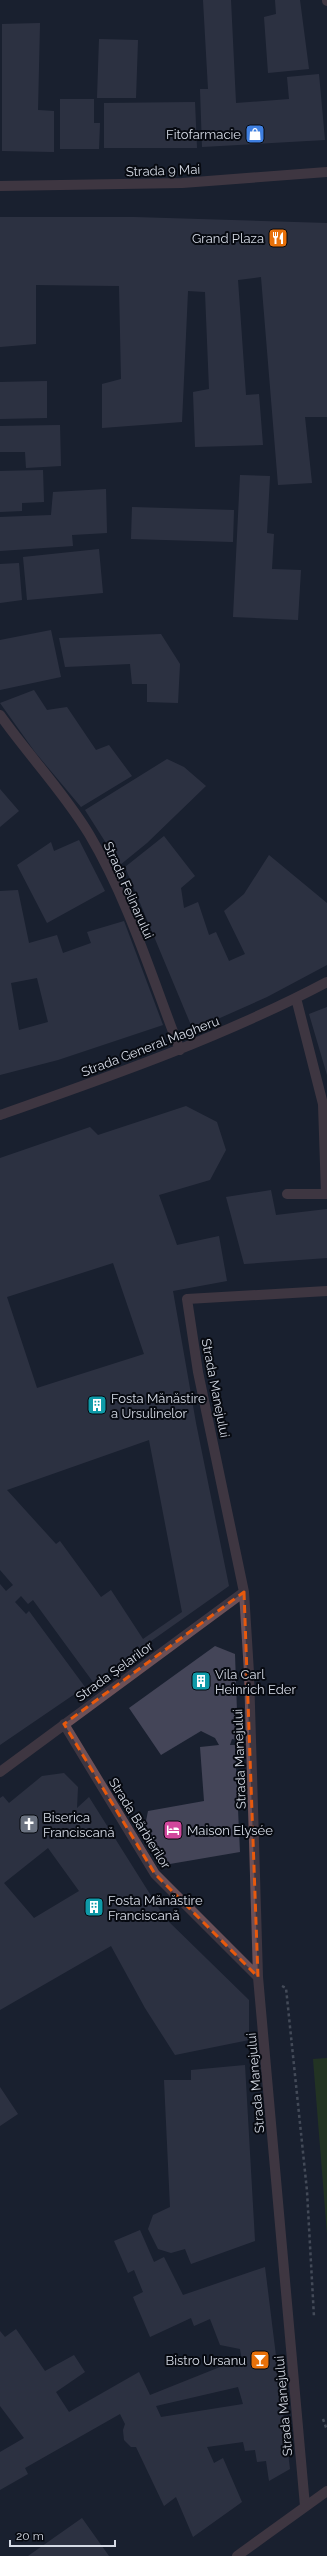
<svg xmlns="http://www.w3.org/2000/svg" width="327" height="2556" font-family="Raleway,sans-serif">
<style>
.green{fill:#2e4916}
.building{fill:#444558;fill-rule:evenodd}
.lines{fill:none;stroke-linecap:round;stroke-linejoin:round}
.path{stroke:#777d8a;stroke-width:2.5;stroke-dasharray:3 3;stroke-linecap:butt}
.minor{stroke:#6c5057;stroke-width:10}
.marked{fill:none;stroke:#e8590c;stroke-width:3;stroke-dasharray:8 5;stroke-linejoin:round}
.labels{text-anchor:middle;stroke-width:4;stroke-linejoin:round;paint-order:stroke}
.poi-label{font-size:13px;fill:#d5dae5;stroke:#070a11;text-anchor:start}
.street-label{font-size:13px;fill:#d5dae5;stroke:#070a11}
</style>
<rect width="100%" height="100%" fill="#19202f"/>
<path class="green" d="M327,2058V2234L313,2059Z"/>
<path class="building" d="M203,0H231L236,103L289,99L287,77L319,74L325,140L202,147L200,89H208Z
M275,0H300L309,69L268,73L264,17L276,14Z
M40,23L38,110L54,111V152L2,151V24Z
M99,39L138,40L136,98H97Z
M60,99H94V123H100L99,149H60Z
M195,102L197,148H104V103Z
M0,217H134L327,223V417H305L312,483L278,485L261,277L238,280L246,395L259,394L263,445L195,447L193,392L209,389L205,292L188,291L182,422L102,428V384L121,379L119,286L36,285V344L0,347Z
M47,381V418L0,419V382Z
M60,425L61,466L26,468L25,452H0V426Z
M43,470L44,502L22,503V511L0,512V471Z
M240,475L270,476L267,533L274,534L272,569L301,570L298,620L233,617Z
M106,489L107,533L72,535L73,546L0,551V517L51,515L53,492Z
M132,507L234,510L233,542L131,539Z
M99,549L103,593L27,600L23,557Z
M19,563L22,600L0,603V564Z
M51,630L61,677L0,690V640Z
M161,634L180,664L178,703L147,702V684H132L130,664L65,667L59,638Z
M34,690L47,710L67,707L96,750L109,745L132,776L81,807L35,752L0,703Z
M167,759L184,767L206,786L147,843L120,865L85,810Z
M0,789L19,811L0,827Z
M164,836L195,876L181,888L184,908L198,902L209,935L216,932L229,961L245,954L224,911L244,894L269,855L327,903V965L267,997L193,1030L125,867Z
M79,840L105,891L47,923L17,865L51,842L54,851Z
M18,890L29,943L57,935L63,953L91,943L87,932L124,921L163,1025L58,1060L0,1075V891ZM37,978L48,1022L19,1030L11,983Z
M327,1007V1075L309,1014Z
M186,1106L217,1122L226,1150L210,1180L159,1195L177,1245L219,1236L227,1281L173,1291L196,1423L229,1586L93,1682L33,1600L28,1604L21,1596L15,1602L26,1614L29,1611L85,1687L0,1745V1584L6,1591L13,1585L0,1570V1158L90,1127L98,1135ZM113,1263L144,1354L37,1388L7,1297ZM149,1440L182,1612L143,1639L111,1590L101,1597L60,1541L56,1544L7,1490Z
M271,1190L276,1215L327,1209V1258L244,1264L226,1197Z
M215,1646L235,1654L238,1740L232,1739L230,1745H235L240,1852L164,1865L138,1823L146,1821L148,1811L204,1801L200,1747L219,1745L215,1738L201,1731L161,1755L129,1708Z
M64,1773L78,1787L77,1808L89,1797L165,1918L249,2000V2040L175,2055L145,2008L111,1946L0,2010V1798L3,1796L9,1803L42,1776ZM48,1848L79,1891L34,1918L4,1883Z
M245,2065L255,2241L191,2264L185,2249L171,2253L158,2249L148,2229L153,2215L170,2207L164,2080H191V2070Z
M0,2087L18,2114L0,2126Z
M140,2230L154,2262L164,2257L183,2295L265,2267L290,2469L269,2481L266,2461L257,2462L255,2450L245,2451L243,2442L207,2447L214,2463L223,2458L242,2502L193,2537L176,2497L164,2506L136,2447H131L124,2440L123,2430L125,2424L120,2414L25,2468L28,2474L0,2490V2452L24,2438L0,2406V2331L5,2337L16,2329L45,2371L74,2355L85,2372L56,2392L69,2412L139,2372L150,2395L220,2367L242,2361L240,2349L220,2345L210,2319L194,2326L191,2318L150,2337L133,2297L143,2292L134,2270L128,2273L114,2241ZM238,2387L243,2404L161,2417L156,2406Z
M82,2518L109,2556H28Z"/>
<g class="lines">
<path class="path" d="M282,1986L286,1988L307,2191L314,2317
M323,2419L327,2430"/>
<path class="minor" d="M327,0V1
M0,186L182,183L327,172
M0,715C29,756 63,791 89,834C129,901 152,978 180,1050
M0,1115C111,1076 223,1037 327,982
M287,1194H326L323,1104L296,998
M64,1724L155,1874L258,1977
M0,1772L244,1592
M305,2506L258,1977L249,1673L244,1592L198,1372L187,1299L327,1291
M237,2556L327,2491"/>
</g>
<path d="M0 0H327V2556H0ZM244,1592L258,1977L155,1874L64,1724Z" fill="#19202f" fill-opacity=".55" fill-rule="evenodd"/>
<path class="marked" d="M244,1592L258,1977L155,1874L64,1724Z"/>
<defs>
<symbol id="shop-square" viewBox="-11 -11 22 22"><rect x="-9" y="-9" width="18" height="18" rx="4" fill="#3f7fe0" stroke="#070a11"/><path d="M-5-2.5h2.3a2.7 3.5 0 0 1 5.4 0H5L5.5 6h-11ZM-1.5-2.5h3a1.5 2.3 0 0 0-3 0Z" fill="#fff"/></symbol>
<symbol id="restaurant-square" viewBox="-11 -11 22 22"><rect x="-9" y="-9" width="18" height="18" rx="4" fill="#e8710a" stroke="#070a11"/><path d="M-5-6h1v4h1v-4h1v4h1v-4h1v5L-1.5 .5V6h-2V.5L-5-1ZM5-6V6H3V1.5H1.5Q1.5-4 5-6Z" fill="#fff"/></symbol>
<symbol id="building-square" viewBox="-11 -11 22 22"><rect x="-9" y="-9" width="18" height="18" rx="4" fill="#0f9aa8" stroke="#070a11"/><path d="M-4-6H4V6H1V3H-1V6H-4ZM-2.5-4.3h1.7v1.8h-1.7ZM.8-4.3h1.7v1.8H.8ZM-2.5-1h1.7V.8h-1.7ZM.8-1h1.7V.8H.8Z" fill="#fff"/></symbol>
<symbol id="church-square" viewBox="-11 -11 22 22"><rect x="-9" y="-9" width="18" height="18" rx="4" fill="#6b7280" stroke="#070a11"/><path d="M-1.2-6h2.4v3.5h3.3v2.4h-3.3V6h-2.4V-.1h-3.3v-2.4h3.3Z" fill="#fff"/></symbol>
<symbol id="hotel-square" viewBox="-11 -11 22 22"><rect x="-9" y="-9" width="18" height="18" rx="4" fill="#d1479c" stroke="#070a11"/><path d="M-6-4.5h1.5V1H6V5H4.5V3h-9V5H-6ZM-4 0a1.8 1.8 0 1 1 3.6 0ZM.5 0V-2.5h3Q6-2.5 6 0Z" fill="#fff"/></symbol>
<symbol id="bar-square" viewBox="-11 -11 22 22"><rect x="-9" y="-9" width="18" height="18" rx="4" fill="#e8710a" stroke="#070a11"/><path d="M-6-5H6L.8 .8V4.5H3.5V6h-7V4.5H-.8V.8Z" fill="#fff"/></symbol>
</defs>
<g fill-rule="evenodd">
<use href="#shop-square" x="244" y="123" width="22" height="22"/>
<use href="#restaurant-square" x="267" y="227" width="22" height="22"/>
<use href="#building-square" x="86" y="1394" width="22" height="22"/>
<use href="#building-square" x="190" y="1670" width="22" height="22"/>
<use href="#church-square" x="18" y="1813" width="22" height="22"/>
<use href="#hotel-square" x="162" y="1819" width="22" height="22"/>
<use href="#building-square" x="83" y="1896" width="22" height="22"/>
<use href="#bar-square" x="249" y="2349" width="22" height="22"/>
</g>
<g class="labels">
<g class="poi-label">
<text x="241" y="139" text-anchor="end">Fitofarmacie</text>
<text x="264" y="243" text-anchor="end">Grand Plaza</text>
<text x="111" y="1403">Fosta Mănăstire<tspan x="111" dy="15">a Ursulinelor</tspan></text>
<text x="215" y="1679">Vila Carl<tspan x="215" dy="15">Heinrich Eder</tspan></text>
<text x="43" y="1822">Biserica<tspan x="43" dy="15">Franciscană</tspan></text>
<text x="187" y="1835">Maison Elysée</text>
<text x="108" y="1905">Fosta Mănăstire<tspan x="108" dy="15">Franciscană</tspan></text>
<text x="246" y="2365" text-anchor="end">Bistro Ursanu</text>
</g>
<g class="street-label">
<text transform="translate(163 170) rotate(-2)" y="5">Strada 9 Mai</text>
<text transform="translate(129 890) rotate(66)" y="5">Strada Felinarului</text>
<text transform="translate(150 1046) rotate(-21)" y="5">Strada General Magheru</text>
<text transform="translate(216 1388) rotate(79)" y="5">Strada Manejului</text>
<text transform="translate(114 1671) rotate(-36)" y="5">Strada Șelarilor</text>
<text transform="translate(239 1759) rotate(-92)" y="5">Strada Manejului</text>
<text transform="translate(140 1823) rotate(58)" y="5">Strada Bărbierilor</text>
<text transform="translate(255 2083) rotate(-95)" y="5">Strada Manejului</text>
<text transform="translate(283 2406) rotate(-95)" y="5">Strada Manejului</text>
</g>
</g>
<path d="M10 2540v6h105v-6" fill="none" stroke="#d5dae5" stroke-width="2"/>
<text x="16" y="2540" font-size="12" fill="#d5dae5" stroke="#070a11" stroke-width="3" paint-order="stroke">20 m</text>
</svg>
